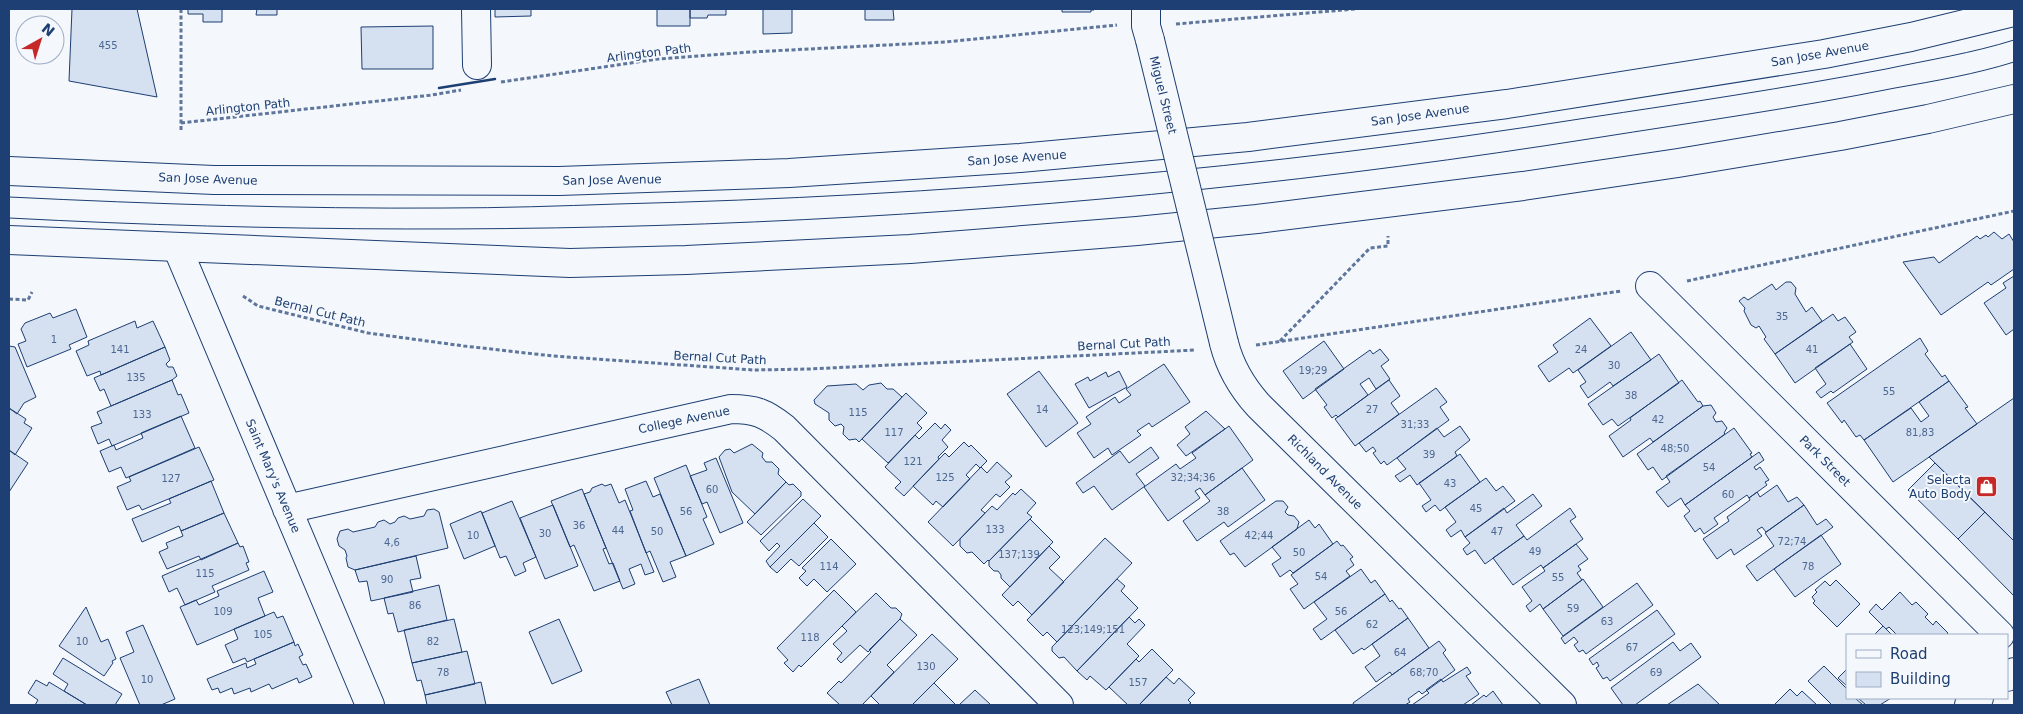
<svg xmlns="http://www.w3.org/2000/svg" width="2023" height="714" font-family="'DejaVu Sans',sans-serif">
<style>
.building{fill:#d5e0f0;stroke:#1d3f73}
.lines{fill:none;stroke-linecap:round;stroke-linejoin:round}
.minor-casing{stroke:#1d3f73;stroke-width:30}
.secondary-casing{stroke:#1d3f73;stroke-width:30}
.primary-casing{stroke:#1d3f73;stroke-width:30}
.path{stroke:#5e769c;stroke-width:3;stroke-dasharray:4 2.5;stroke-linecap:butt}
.minor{stroke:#f4f7fb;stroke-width:28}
.secondary{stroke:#f4f7fb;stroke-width:28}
.primary{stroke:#f4f7fb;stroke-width:28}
.tram{stroke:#1d3f73;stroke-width:1}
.minor-bridge-casing{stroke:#1d3f73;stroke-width:30;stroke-linecap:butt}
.minor-bridge{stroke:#f4f7fb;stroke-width:28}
.wall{stroke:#1d3f73;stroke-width:2.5}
.labels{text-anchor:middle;stroke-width:4;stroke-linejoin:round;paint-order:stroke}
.number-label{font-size:10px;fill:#4b6792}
.street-label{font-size:12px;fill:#1d3f73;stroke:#f4f7fb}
.poi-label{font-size:12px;fill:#1d3f73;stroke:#f4f7fb;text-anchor:end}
</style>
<rect width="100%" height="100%" fill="#f4f7fb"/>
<path class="building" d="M72,9H137L157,97L69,81Z
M188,9H222V22H203V14H188Z
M257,9H277V15H256Z
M495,9H531V16L495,17Z
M657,9H690V26H657Z
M690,9H726V15H708L707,18H690Z
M763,9H792V33L763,34Z
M865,9H893L894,20H865Z
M1062,9H1094V10H1091V12H1062Z
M433,26V69H362L361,27Z
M1994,232L2002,239L2009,234L2014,242V269L1991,285L1988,282L1941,315L1903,262L1934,257L1939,263L1977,236L1980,239L1986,235L1988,237Z
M2014,276V329L2006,335L1984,303L2006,288L2003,283Z
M1786,282H1791L1796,288L1795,294L1806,312L1812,307L1822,321L1775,354L1764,339L1766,337L1759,326L1756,328L1751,325L1744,311L1745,308L1739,301L1744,297L1748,300L1772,284L1776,290Z
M76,309L87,337L69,345L71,349L27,367L18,344L26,341L21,329L25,323L50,313L53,318Z
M1833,314L1838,321L1845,317L1856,332L1849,337L1853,342L1795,383L1775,354Z
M1590,318L1611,346L1573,373L1569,368L1549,382L1538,366L1558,352L1553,345Z
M135,321L137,328L153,321L165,347L101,375L100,371L87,376L76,351L89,345L88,341Z
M1631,332L1651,360L1613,386L1610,382L1588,398L1580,386L1586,382L1578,370Z
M1920,338L1928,351L1925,354L1942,377L1945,375L1949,381L1864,440L1860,435L1856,437L1844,420L1842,423L1827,403Z
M1324,341L1344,369L1303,399L1283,371Z
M1850,344L1867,369L1833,393L1831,391L1821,398L1816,392L1826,384L1815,368Z
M9,346L15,347L36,397L24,403L17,414L9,408Z
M165,347L170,360L166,364L168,367H173L177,376L172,380L111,406L104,389L100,391L94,378Z
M1380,349L1389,360L1381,366L1390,379L1376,389L1369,378L1360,384L1368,395L1338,417L1336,415L1332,418L1324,407L1327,405L1315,389L1370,350L1373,354Z
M1659,354L1679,383L1618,426L1612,419L1603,425L1588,404Z
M1164,364L1190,402L1152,427L1149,423L1137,431L1141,435L1112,455L1108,448L1094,458L1077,433L1091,424L1086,417L1115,397L1119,403L1131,395L1126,389Z
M1039,371L1078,423L1046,447L1007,394Z
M1119,371L1127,387L1089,408L1075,384L1088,377L1090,381L1106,372L1108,377Z
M172,380L178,395L181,394L189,413L112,446L109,439L98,444L91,427L102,423L97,412Z
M1389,380L1400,396L1391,403L1399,414L1355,446L1335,419Z
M1682,380L1698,402L1700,401L1703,406L1653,442L1650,438L1623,457L1609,436L1631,420L1630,418Z
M1949,381L1968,407L1965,408L1977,424L1893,482L1864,440L1911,408L1921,422L1929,416L1919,402Z
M881,383L887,389H893L902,397L859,442L856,439L849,440L843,434L844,427L841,424L835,426L829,420V413L815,404L814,400L827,386L856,384L863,390L869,385Z
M1436,388L1447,402L1440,407L1449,420L1387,465L1384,461L1381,464L1373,453L1376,451L1373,447L1366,452L1359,443Z
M906,393L927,413L917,423L922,428L888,463L862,439Z
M2014,398V541L1929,457Z
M1711,405L1716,413L1713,417L1716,422L1722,421L1727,428L1724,433L1725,434L1662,480L1653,467L1648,470L1637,454L1703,406Z
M9,408L26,419L24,423L32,428L15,455L9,450Z
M1206,411L1225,429L1186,456L1177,445L1190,434L1185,427Z
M181,416L195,448L126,478L121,467L109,472L100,451L114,445L116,450L143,438L141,433Z
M935,423L941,429L945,424L951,430L942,440L948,447L938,457L939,459L904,496L895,488L901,482L885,467L915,435L919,439Z
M1229,426L1253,460L1205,495L1200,488L1195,491L1200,498L1168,521L1144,487L1176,464L1180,469L1196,458L1192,453Z
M1460,426L1470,440L1455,452L1457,456L1417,485L1410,475L1400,482L1395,476L1406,469L1397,458L1437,428L1444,437Z
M1734,428L1752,453L1750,454L1752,457L1685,505L1681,498L1668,507L1656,492L1670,482L1666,476Z
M964,442L969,447L971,445L987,461L980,468L976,464L966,475L970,479L943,507L936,501L933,505L913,486L945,453L949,457Z
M752,444L763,453L762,457L766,462H772L779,469L778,474L786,482L755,514L732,492L719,457L725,450L730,449L734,453Z
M199,447L214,480L142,510L139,505L127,510L117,487L131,481L129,477Z
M1151,447L1159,458L1136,474L1145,486L1112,510L1094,486L1083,493L1076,483L1120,451L1129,463Z
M9,450L28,463L9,492Z
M1759,452L1764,460L1754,467L1756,470L1760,467L1769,480L1765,482L1767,485L1749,498L1747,495L1714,518L1718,524L1704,534L1700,528L1695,532L1684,516L1690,511L1685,505Z
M1460,454L1480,482L1440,511L1435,505L1426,512L1422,506L1431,500L1419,483Z
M716,458L743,523L720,533L707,502L702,504L690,476L707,470L704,463Z
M997,462L1012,476L1005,482L1010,487L1000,497L996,494L981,510L985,513L953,546L928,522L980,468L981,467L987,473Z
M1935,463L1985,512L1958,539L1908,490Z
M686,465L707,517L703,519L714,544L686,556L654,478Z
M1242,468L1265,500L1228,527L1224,522L1197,541L1183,521L1210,501L1205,495Z
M1486,478L1496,491L1503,486L1515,501L1465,537L1461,530L1451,537L1446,530L1456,522L1445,507Z
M211,481L224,513L181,531L179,526L142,542L132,519L171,503L169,499Z
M646,481L653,497L660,494L686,556L670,562L676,577L663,582L650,551L646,553L630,511L633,510L625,489Z
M786,482L789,485L793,484L801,492V496L761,535L747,522Z
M602,484L605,486L611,484L619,503L625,500L654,572L645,575L641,564L629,569L635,584L623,589L584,494L590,492L592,488Z
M1777,485L1788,502L1797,497L1804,505L1766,532L1762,527L1757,530L1762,536L1734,555L1731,549L1717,559L1703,539L1729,521L1727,517L1750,500L1749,498L1757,492L1760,497Z
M582,489L606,548L603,549L609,564L613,563L620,581L594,591L574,545L570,547L551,501Z
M1021,489L1036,503L1027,513L1032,517L989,561L988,560L984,564L972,552L967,553L960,546V539L992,506L997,510L1013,493L1015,495Z
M1533,494L1542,506L1516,525L1524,536L1485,564L1475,550L1467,555L1463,549L1470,543L1465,537L1504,508L1507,513Z
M803,499L821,516L770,567L766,561L780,546L777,543L769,551L760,541Z
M512,501L536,557L523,563L526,571L515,576L506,556L500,558L482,513Z
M1276,501H1283L1288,507L1285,512L1288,515L1294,516L1299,522L1297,529L1245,567L1234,553L1230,555L1220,541Z
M553,505L578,566L545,579L520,518Z
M1804,505L1817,525L1826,519L1833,527L1757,581L1746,566L1774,546L1765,533Z
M1570,508L1576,517L1570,521L1583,539L1543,568L1541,565L1513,585L1493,558L1524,536L1527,540Z
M434,509L439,512L448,548L355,570L348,567L346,558L347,556L345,550L339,546L337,539L340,531L348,529L353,532L375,527L378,522L384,520L390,524L395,522L398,518L404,516L410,519L424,516L427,510Z
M481,511L495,546L464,559L450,524Z
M1985,512L2014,541V596L1958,539Z
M224,513L238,543L201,560L199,556L167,569L159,552L168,548L166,543L183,536L181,531Z
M1030,519L1053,542L1010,587L1001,578V575L998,571H994L989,566V561Z
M1309,520L1315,528L1319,524L1333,544L1293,573L1290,570L1280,577L1272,564L1281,558L1272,547Z
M814,523L828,537L799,566L791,559L777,573L770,567Z
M1821,535L1841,564L1795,597L1774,569Z
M1105,538L1132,563L1057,642L1047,632L1043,636L1027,620Z
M831,539L856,564L827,592L814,579L807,586L799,578L806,571L802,568Z
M1337,541L1341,546L1343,545L1353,557L1350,559L1354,565L1346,571L1350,576L1304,609L1290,589L1298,584L1291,575Z
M238,543L240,547L243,546L249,562L246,563L249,570L212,586L215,592L185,605L177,588L169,592L162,576Z
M1576,544L1588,559L1578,566L1581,570L1577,573L1582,580L1543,609L1540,604L1530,612L1526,606L1532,601L1522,587L1545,571L1543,568Z
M1049,546L1060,557L1049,568L1064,582L1032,615L1018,601L1013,606L1002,595Z
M416,556L421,578L410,580L413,592L371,601L367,581L359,582L355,570Z
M1361,569L1371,583L1375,580L1385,594L1321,640L1313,629L1327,619L1314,602Z
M264,571L273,592L258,598L265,616L197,645L180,607L196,600L199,605L219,596L217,591Z
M1117,579L1125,586L1121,591L1138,608L1077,671L1064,657L1059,658L1052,651V647Z
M1583,579L1603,607L1563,636L1543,609Z
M1836,580L1860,604L1837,627L1813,603L1815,601L1812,597L1817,592L1815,590L1825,581L1830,586Z
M1637,583L1653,605L1586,654L1583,650L1579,652L1574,645L1578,642L1574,637L1565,644L1561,638Z
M439,585L447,620L398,632L393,613L388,614L384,598Z
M834,590L856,612L801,667L799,665L793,672L784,663L788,660L777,648Z
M1900,592L1912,605L1916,602L1928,614L1925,617L1933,625L1936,621L1948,633L1946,635H1897L1889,627L1886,629L1869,612L1876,604L1882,610Z
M876,593L891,608H896L902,614L900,619L868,652L860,645L841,663L837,659L842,653L833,644L847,631L842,626Z
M1385,594L1390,602L1392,600L1399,609L1401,608L1408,618L1364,650L1362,648L1353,654L1335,630Z
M86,607L101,642L108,639L116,659L112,661L113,663L104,676L59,646Z
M1657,610L1675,634L1610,681L1607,677L1603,679L1596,668L1599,666L1597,662L1593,665L1589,659Z
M274,612L277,618L283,616L294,642L247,662L245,658L233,663L225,645L238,639L234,629Z
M1129,617L1135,623L1139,619L1145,625L1127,644L1139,656L1106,690L1090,676L1087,680L1077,671Z
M1408,618L1429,648L1392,675L1390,672L1376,682L1365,667L1380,656L1372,644Z
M454,619L462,652L412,663L404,630Z
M559,619L582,671L552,684L529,632Z
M900,619L917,635L887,665L894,672L862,705H840L827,693L839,681L841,683L871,652L869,650Z
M143,625L175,699L161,705H140L120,658L134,652L126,632Z
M1883,626L1892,635H1874Z
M932,634L958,659L912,705H880L871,696Z
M1439,641L1446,650L1443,653L1455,670L1422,694L1419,691L1408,699L1410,702L1405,705H1354L1353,703Z
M294,642L295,646L298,644L303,655L299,657L303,665L306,664L312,677L299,683L297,678L272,689L269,684L251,692L250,688L234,694L232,688L220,693L218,688L212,690L207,679L246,663L247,668L256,664L254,659Z
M1673,642L1680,651L1691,643L1701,657L1635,705H1623L1611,688Z
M1152,649L1173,670L1139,705H1128L1109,687L1136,659L1139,662Z
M467,651L475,684L425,695L421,680L417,681L412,663Z
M63,658L122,694L115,705H87L64,691L68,684L53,674Z
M1824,666L1847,689V698H1855L1863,705H1832L1808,681Z
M1467,667L1471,673L1466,676L1479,694L1463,705H1412L1429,693L1426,690L1441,679L1443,682Z
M1847,669V686L1838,678Z
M1166,677L1174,684L1179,678L1195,693L1188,700L1191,703L1188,705H1139Z
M699,679L710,705H672L666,692Z
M36,680L47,686L49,682L87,705H35L38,700L28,693Z
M481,682L486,705H427L425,695Z
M934,683L956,705H912Z
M1698,684L1720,705H1667Z
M1790,689L1797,696L1802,691L1817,705H1774Z
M975,690L991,705H959Z
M1493,691L1503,705H1471L1484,695L1486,697Z
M1858,698H1891L1880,705H1866Z"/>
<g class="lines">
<defs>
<path id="minor" d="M476,9L477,65
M1146,9V26L1150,40
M177,247L370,705
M1650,286L2000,635
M1224,343C1230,367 1241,386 1258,405L1562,705
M287,509L731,409C755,409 765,413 784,428L1059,705"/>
<path id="secondary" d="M2007,677L2014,672
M1969,705L1979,698"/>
<path id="primary" d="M9,171L214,180L559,181L789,173L1020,158L1248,137L1507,104L1824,54L1911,37L2014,12
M9,240L570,263L686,260L910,249L1137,231L1257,219L1523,186L1678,163L1840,136L1928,119L2014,99"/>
</defs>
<use href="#minor" class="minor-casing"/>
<use href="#secondary" class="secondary-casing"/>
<use href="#primary" class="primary-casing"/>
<path class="path" d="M181,9V132
M1176,24L1355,9
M501,82L658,59L751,52L945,42L1117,25
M181,123L432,95L461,90
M1687,281L2014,211
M243,296L258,306L368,333L464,346L553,356L754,370L809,369L1196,350
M9,299L28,300L32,292
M1280,341L1370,248L1388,246V236
M1256,345L1621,291"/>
<use href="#minor" class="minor"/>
<use href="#secondary" class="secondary"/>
<use href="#primary" class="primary"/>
<path class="tram" d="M9,197C154,204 299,209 445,208C502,208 559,206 617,204C941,196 1265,169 1586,118C1686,103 1786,88 1886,69C1928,60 1973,53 2014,40
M9,218C538,246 1072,221 1595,138C1696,122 1796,108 1895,88C1935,81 1976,74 2014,62"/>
<defs>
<path id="minor-bridge" d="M1150,40L1224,343"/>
</defs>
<use href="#minor-bridge" class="minor-bridge-casing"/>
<use href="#minor-bridge" class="minor-bridge"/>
<path class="wall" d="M439,88L495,79"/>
</g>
<defs>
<symbol id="shop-square" viewBox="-11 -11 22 22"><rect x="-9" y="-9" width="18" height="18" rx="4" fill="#c62828" stroke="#f4f7fb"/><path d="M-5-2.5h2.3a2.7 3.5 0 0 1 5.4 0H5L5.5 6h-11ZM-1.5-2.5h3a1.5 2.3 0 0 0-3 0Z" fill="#fff"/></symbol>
</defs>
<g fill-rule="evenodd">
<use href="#shop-square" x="1974" y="474" width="25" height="25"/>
</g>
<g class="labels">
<g class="number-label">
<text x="108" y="49">455</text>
<text x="1782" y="320">35</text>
<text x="54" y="343">1</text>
<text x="120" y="353">141</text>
<text x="1581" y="353">24</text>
<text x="1812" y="353">41</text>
<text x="1614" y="369">30</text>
<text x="1313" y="374">19;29</text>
<text x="136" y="381">135</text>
<text x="1889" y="395">55</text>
<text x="1631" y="399">38</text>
<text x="1042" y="413">14</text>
<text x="1372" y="413">27</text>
<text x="858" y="416">115</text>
<text x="142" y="418">133</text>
<text x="1658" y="423">42</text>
<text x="1415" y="428">31;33</text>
<text x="894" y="436">117</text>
<text x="1920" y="436">81,83</text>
<text x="1675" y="452">48;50</text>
<text x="1429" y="458">39</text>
<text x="913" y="465">121</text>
<text x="1709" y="471">54</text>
<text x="945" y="481">125</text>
<text x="1193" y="481">32;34;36</text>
<text x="171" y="482">127</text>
<text x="1450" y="487">43</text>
<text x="712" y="493">60</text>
<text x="1728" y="498">60</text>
<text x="1476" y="512">45</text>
<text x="686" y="515">56</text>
<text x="1223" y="515">38</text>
<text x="579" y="529">36</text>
<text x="995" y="533">133</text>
<text x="618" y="534">44</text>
<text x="657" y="535">50</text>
<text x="1497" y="535">47</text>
<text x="545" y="537">30</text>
<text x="473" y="539">10</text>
<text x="1259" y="539">42;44</text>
<text x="1792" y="545">72;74</text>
<text x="392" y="546">4,6</text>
<text x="1535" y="555">49</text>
<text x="1299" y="556">50</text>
<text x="1019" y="558">137;139</text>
<text x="829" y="570">114</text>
<text x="1808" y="570">78</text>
<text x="205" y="577">115</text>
<text x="1321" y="580">54</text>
<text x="1558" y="581">55</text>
<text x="387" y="583">90</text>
<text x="415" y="609">86</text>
<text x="1573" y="612">59</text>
<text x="223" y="615">109</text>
<text x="1341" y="615">56</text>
<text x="1607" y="625">63</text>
<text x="1372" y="628">62</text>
<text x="1093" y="633">123;149;151</text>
<text x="263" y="638">105</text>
<text x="810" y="641">118</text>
<text x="82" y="645">10</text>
<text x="433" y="645">82</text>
<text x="1632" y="651">67</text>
<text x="1400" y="656">64</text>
<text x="926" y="670">130</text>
<text x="443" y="676">78</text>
<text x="1424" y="676">68;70</text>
<text x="1656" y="676">69</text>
<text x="147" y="683">10</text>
<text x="1138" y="686">157</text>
</g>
<g class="street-label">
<text transform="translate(649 53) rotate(-7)" y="4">Arlington Path</text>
<text transform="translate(1820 54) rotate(-10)" y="4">San Jose Avenue</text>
<text transform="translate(1163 95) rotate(76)" y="4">Miguel Street</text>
<text transform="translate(248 107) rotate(-6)" y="4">Arlington Path</text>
<text transform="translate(1420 115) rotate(-8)" y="4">San Jose Avenue</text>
<text transform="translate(1017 158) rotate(-4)" y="4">San Jose Avenue</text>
<text transform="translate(208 179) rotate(2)" y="4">San Jose Avenue</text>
<text transform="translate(612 180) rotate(-1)" y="4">San Jose Avenue</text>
<text transform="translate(320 312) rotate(14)" y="4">Bernal Cut Path</text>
<text transform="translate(1124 344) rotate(-3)" y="4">Bernal Cut Path</text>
<text transform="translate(720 358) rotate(3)" y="4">Bernal Cut Path</text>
<text transform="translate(684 420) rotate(-12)" y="4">College Avenue</text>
<text transform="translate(1825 461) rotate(45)" y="4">Park Street</text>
<text transform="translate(1325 472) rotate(45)" y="4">Richland Avenue</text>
<text transform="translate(273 476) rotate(67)" y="4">Saint Mary's Avenue</text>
</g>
<g class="poi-label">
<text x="1971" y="484">Selecta<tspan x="1971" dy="14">Auto Body</tspan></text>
</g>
</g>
<rect width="2023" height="714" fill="none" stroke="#1d3f73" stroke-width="20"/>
<rect x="1846" y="634" width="162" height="65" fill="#f4f7fb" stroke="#9eadc5"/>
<rect x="1856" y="650" width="25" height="8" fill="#f4f7fb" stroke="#9eadc5"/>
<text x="1890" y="659" font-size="15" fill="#1d3f73">Road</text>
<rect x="1856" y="672" width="25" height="15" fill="#d5e0f0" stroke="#9eadc5"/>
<text x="1890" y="684" font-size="15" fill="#1d3f73">Building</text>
<g transform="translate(40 40) rotate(39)"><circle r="24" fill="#f4f7fb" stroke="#9eadc5"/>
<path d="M0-4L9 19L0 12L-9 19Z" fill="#c62828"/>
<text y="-8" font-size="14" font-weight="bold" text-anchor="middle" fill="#1d3f73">N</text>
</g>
</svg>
